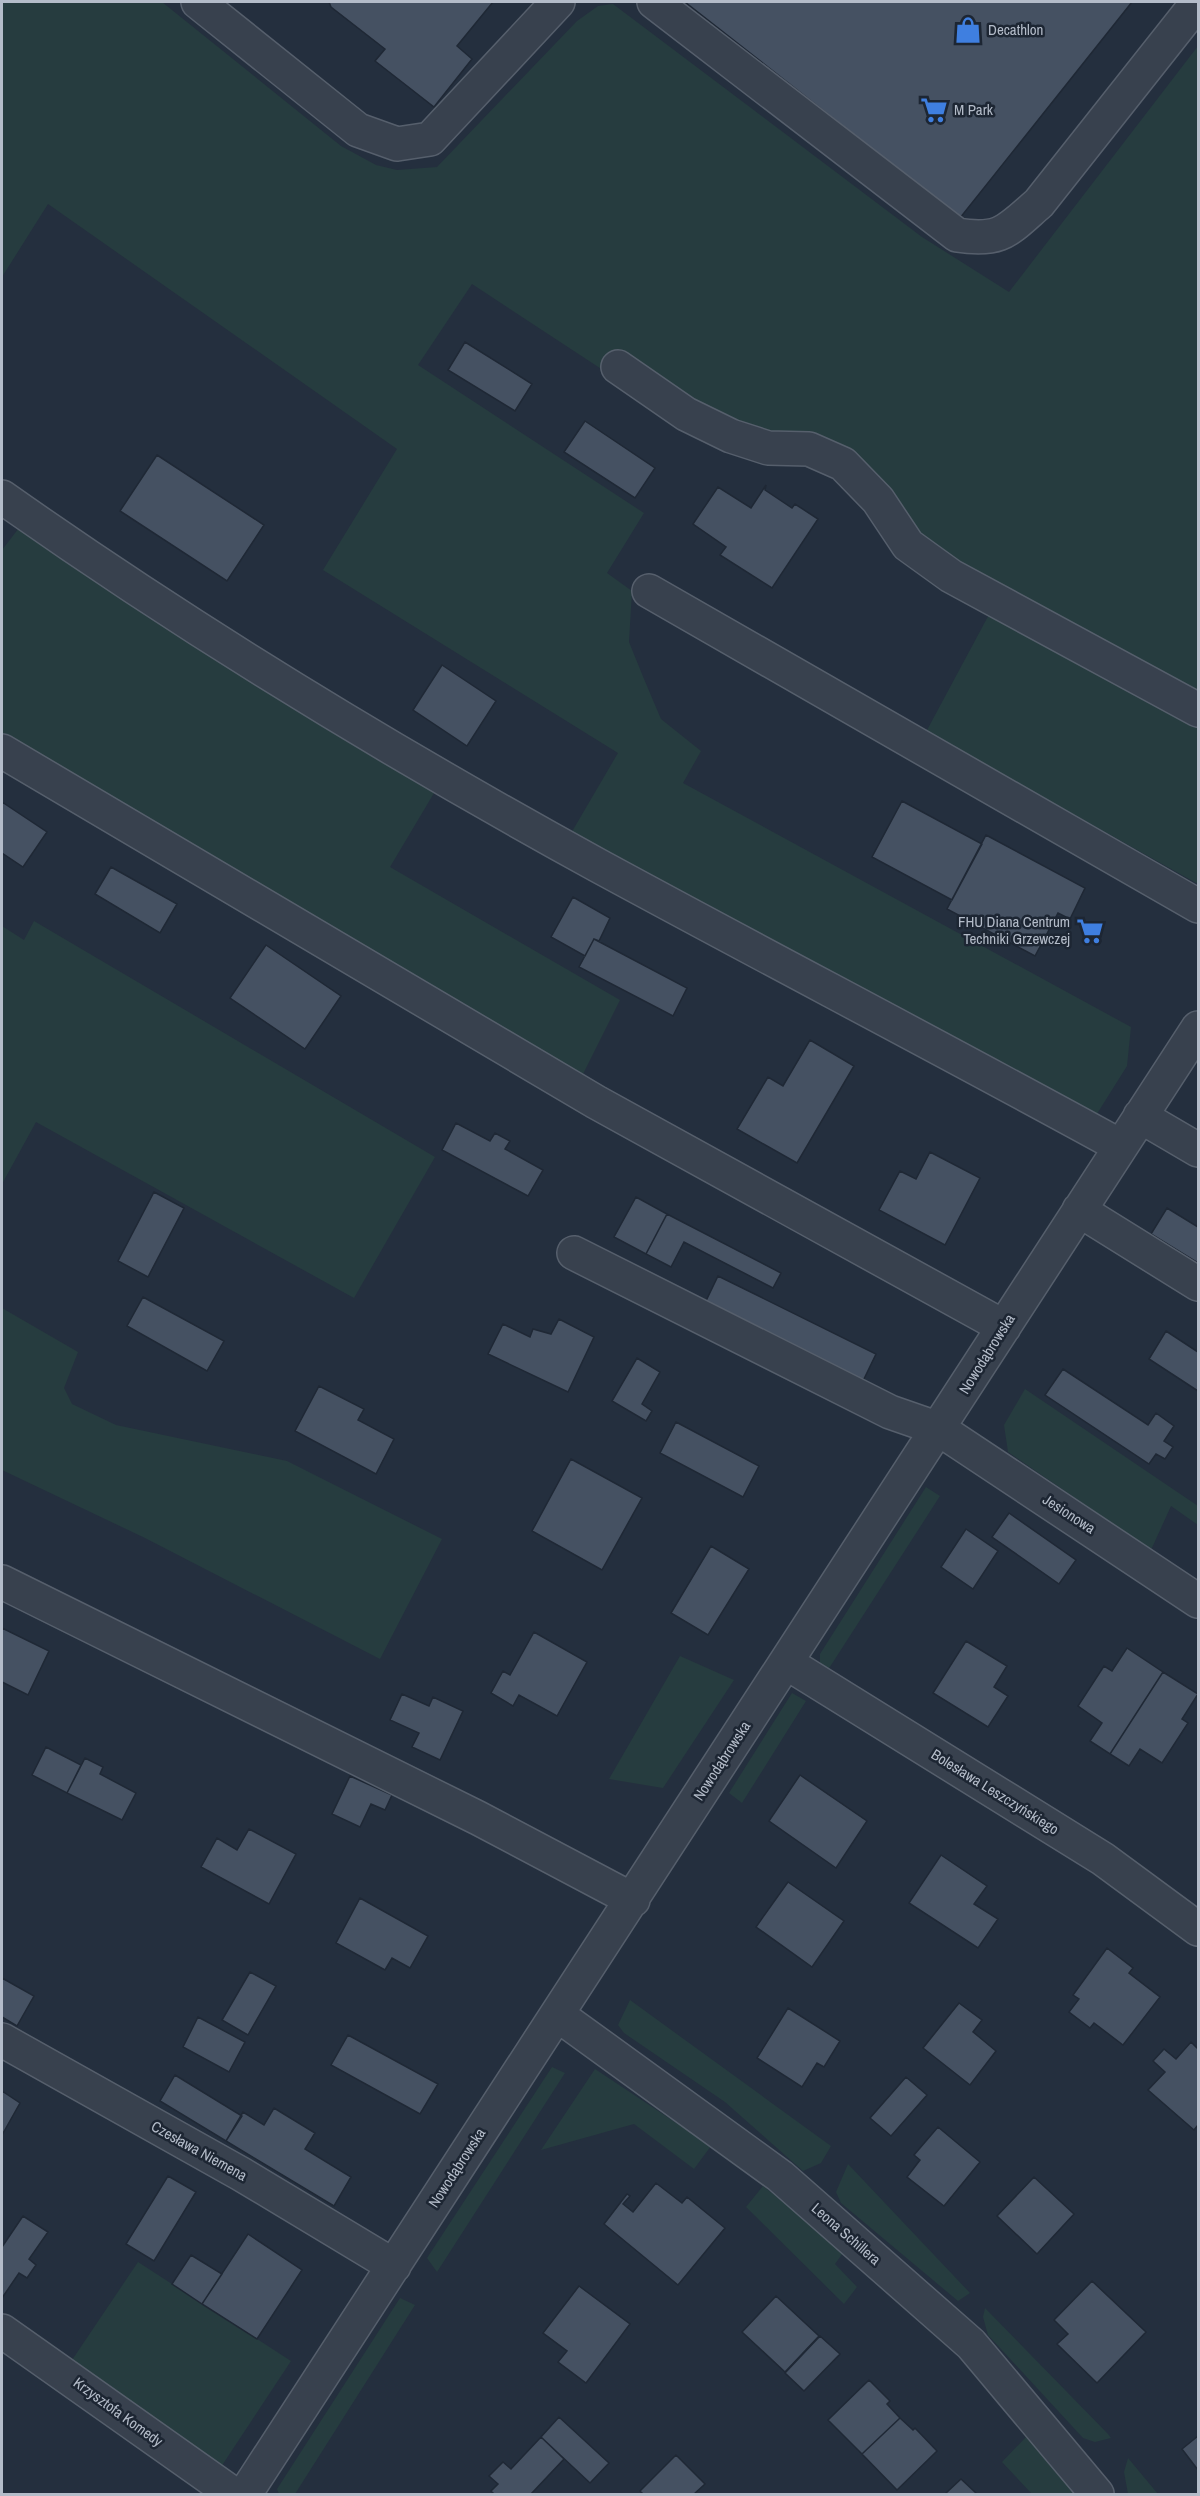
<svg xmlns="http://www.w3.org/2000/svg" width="1200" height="2496" font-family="'Archivo Narrow',sans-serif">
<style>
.green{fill:#263c3f}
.building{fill:#455162;stroke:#1f2835;stroke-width:1.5}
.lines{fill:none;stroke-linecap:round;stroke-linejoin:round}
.minor-casing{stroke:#565f6c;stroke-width:36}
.minor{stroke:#38414e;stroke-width:33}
.labels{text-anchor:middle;stroke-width:5;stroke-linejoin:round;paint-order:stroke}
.poi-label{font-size:15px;fill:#b4bcc9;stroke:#1d2633;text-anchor:start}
.street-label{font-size:15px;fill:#b4bcc9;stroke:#1d2633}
</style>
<rect width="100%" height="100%" fill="#242f3e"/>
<path class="green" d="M2,2H162L341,146L376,165L397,170L437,167L577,21L598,6L613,4L922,237L1009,292L1198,46V884L926,732L992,609L883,525L834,472L644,397L472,284L418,365L644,513L607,573L632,591L629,642L644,679L661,719L701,751L683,783L1131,1027L1127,1066L1095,1117L570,835L618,753L323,570L397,449L48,204L2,277Z
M22,524L437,788L390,867L620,1000L579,1082L2,739V550Z
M34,921L435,1157L354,1298L36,1122L2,1184V926L24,940Z
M2,1308L78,1352L64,1388L72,1404L116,1425L287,1461L442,1539L380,1659L145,1538L2,1470Z
M1025,1389L1198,1506V1525L1171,1506L1151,1550L1008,1452L1004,1425Z
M926,1487L940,1496L826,1673L820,1669V1654Z
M680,1656L734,1680L663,1788L609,1779Z
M792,1693L806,1701L742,1803L729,1793Z
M630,2000L831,2146L821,2163L803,2171L725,2102L624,2033L618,2025Z
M552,2067L565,2073L437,2272L427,2258Z
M595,2069L711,2146L694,2169L634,2124L541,2150Z
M848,2164L970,2293L958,2301L841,2203L836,2192Z
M763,2186L845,2250L835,2264L857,2287L844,2304L746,2207Z
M138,2262L291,2361L221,2467L70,2363Z
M400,2298L415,2305L295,2494H279L277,2489Z
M985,2308L1108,2434L1111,2438L1095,2442L1083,2438L988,2335L983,2317Z
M1027,2436L1077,2494H1032L1002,2462Z
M1128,2458L1158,2494H1128L1124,2472Z"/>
<path class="building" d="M329,2H493L457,46L472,59L434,107L375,61L385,49L331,7Z
M685,2H1132L960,218Z
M465,342L532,384L515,411L448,370Z
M585,421L655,468L635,498L564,452Z
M157,455L264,525L227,581L120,511Z
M766,485L765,490L792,508L795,504L818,519L772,588L720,555L726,547L693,524L718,487L751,508Z
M442,665L496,701L467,746L413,710Z
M902,801L982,844L952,900L872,857Z
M2,802L47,832L23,867L2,853Z
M986,835L1085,888L1070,919L1058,913L1035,956L947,909Z
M111,867L177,904L160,933L95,894Z
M573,897L610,918L599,941L594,939L585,956L551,937Z
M594,939L687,988L673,1016L579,967Z
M266,945L341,996L305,1049L230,998Z
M810,1040L854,1066L797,1163L737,1129L768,1077L783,1086Z
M456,1123L490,1141L495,1133L510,1141L505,1149L543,1170L528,1196L442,1150Z
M930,1152L980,1178L945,1245L879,1210L900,1171L916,1179Z
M154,1192L184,1208L148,1277L118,1261Z
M636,1197L667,1214L646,1254L614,1237Z
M1167,1208L1198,1227V1263L1151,1234Z
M667,1214L781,1273L773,1288L684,1242L671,1267L646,1254Z
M718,1276L876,1354L862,1383L705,1303Z
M143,1297L224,1341L207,1371L127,1326Z
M559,1319L594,1337L568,1392L488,1354L503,1324L530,1337L533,1329L551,1334Z
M1166,1331L1198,1352V1391L1149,1359Z
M637,1358L660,1372L642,1404L652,1411L646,1421L612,1401Z
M1063,1369L1148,1425L1156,1413L1174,1426L1164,1441L1173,1447L1165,1459L1156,1454L1149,1464L1045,1395Z
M319,1386L364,1409L358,1420L394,1439L376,1474L295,1431Z
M676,1422L759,1466L743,1497L660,1453Z
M571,1459L642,1498L602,1570L532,1531Z
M1009,1513L1076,1560L1059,1584L992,1537Z
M966,1529L998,1551L973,1589L941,1567Z
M711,1546L749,1569L708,1635L671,1613Z
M2,1628L49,1651L28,1695L2,1682Z
M534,1632L587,1662L557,1716L519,1695L513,1706L491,1693L503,1671L510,1675Z
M966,1641L1007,1666L994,1687L1008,1696L988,1727L933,1693Z
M1127,1648L1163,1672L1110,1754L1090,1741L1102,1723L1078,1706L1104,1666L1112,1671Z
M1163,1672L1198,1694L1182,1719L1188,1723L1162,1763L1140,1749L1129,1766L1110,1754Z
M402,1694L429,1706L433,1697L463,1711L440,1760L412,1747L419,1733L390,1720Z
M46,1747L81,1765L67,1793L32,1775Z
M85,1758L103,1767L100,1774L136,1793L122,1820L67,1793Z
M800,1775L867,1821L836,1868L769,1821Z
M350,1776L392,1795L385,1810L371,1804L360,1827L332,1814Z
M249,1829L296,1854L269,1904L201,1867L217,1838L237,1850Z
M941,1855L987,1886L974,1904L998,1919L978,1948L909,1903Z
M788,1882L844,1921L812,1967L756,1927Z
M360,1898L428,1936L410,1968L392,1958L385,1970L336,1943Z
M1107,1948L1133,1968L1129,1973L1160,1997L1123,2045L1094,2023L1090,2028L1069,2012L1079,1999L1073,1995Z
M250,1972L276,1986L248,2035L222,2020Z
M2,1978L34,1996L17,2026L2,2017Z
M959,2003L982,2020L973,2032L996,2051L970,2085L923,2048Z
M788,2008L840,2041L824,2067L817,2063L802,2087L757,2058Z
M198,2017L245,2042L229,2072L183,2047Z
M348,2035L438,2084L420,2114L331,2065Z
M1191,2042L1198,2049V2125L1194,2130L1148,2090L1165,2072L1153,2061L1164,2049L1176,2059Z
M175,2075L242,2116L226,2141L160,2101Z
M906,2077L927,2095L891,2136L870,2118Z
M2,2091L20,2103L2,2135Z
M274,2108L315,2133L305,2149L351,2177L334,2206L226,2141L243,2112L264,2125Z
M938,2127L980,2162L944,2206L907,2177L920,2160L914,2155Z
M168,2176L196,2192L154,2261L126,2244Z
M1034,2177L1074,2214L1037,2254L997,2216Z
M656,2183L682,2203L687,2197L725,2228L678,2285L604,2224L627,2194L630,2196L623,2204L633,2212Z
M23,2216L48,2232L29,2259L36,2265L27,2278L19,2273L2,2298V2247Z
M248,2234L302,2270L257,2339L202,2304Z
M191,2255L222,2274L202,2304L172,2284Z
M1092,2281L1146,2332L1097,2383L1057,2344L1068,2334L1054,2320Z
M579,2286L630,2324L586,2383L558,2362L567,2351L543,2333Z
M776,2296L819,2336L785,2372L742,2332Z
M820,2336L840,2354L804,2391L785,2373Z
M869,2380L890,2401L887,2404L900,2418L862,2454L828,2420Z
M559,2417L609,2463L590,2483L541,2437Z
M900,2418L913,2430L915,2428L937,2451L897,2490L862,2454Z
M1198,2436V2470L1182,2449Z
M541,2437L564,2459L531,2494H494L491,2491L498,2484L489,2476L503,2462L511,2469Z
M676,2455L705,2484L694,2494H643L640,2491Z
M961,2479L977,2494H945Z"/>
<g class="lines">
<defs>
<path id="minor" d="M198,2L358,130L397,144L430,139L558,2
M654,2L957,235C1001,242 1007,231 1039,203L1198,2
M618,367L686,414L731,436L768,448L809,449L843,464L878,500L908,545L951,576L1198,710
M2,497C192,631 395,754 599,866C772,960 947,1051 1120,1146
M649,591L1198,906
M2,751L596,1102L1004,1327
M1140,1116L1198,1150
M1079,1210L1198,1284
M574,1253L890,1412L939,1429L1198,1601
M2,1582L478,1818L633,1900
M787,1663L1103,1859L1198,1929
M558,2015L780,2176L971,2344L1097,2494
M2,2040L241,2174L394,2266
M2,2331L233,2494
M245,2494L1198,1028"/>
</defs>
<use href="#minor" class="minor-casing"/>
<use href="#minor" class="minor"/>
</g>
<defs>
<symbol id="shop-bare" viewBox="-9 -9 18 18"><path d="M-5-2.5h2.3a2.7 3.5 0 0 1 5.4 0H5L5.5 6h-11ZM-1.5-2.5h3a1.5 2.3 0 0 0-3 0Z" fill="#3f7fe0" stroke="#1d2633" stroke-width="2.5" paint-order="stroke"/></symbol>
<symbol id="supermarket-bare" viewBox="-9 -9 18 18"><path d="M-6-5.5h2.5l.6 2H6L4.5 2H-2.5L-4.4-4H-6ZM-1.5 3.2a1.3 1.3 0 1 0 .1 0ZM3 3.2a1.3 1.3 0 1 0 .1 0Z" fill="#3f7fe0" stroke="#1d2633" stroke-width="2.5" paint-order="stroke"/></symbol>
</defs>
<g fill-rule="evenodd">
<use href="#shop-bare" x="949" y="11" width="38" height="38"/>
<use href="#supermarket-bare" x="915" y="91" width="38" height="38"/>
<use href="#supermarket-bare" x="1071" y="912" width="38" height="38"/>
</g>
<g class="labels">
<g class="poi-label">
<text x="988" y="35">Decathlon</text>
<text x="954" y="115">M Park</text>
<text x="1070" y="927" text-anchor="end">FHU Diana Centrum<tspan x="1070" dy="17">Techniki Grzewczej</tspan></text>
</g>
<g class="street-label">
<text transform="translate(987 1354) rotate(-58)" y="5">Nowodąbrowska</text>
<text transform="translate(1069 1514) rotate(33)" y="5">Jesionowa</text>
<text transform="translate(722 1761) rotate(-57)" y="5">Nowodąbrowska</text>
<text transform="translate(995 1792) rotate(32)" y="5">Bolesława Leszczyńskiego</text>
<text transform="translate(199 2151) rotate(29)" y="5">Czesława Niemena</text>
<text transform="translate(457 2168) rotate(-57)" y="5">Nowodąbrowska</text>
<text transform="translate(846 2234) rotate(41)" y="5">Leona Schillera</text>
<text transform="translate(118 2412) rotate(36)" y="5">Krzysztofa Komedy</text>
</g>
</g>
<rect width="1200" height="2496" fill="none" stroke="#b4bcc9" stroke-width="6"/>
</svg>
